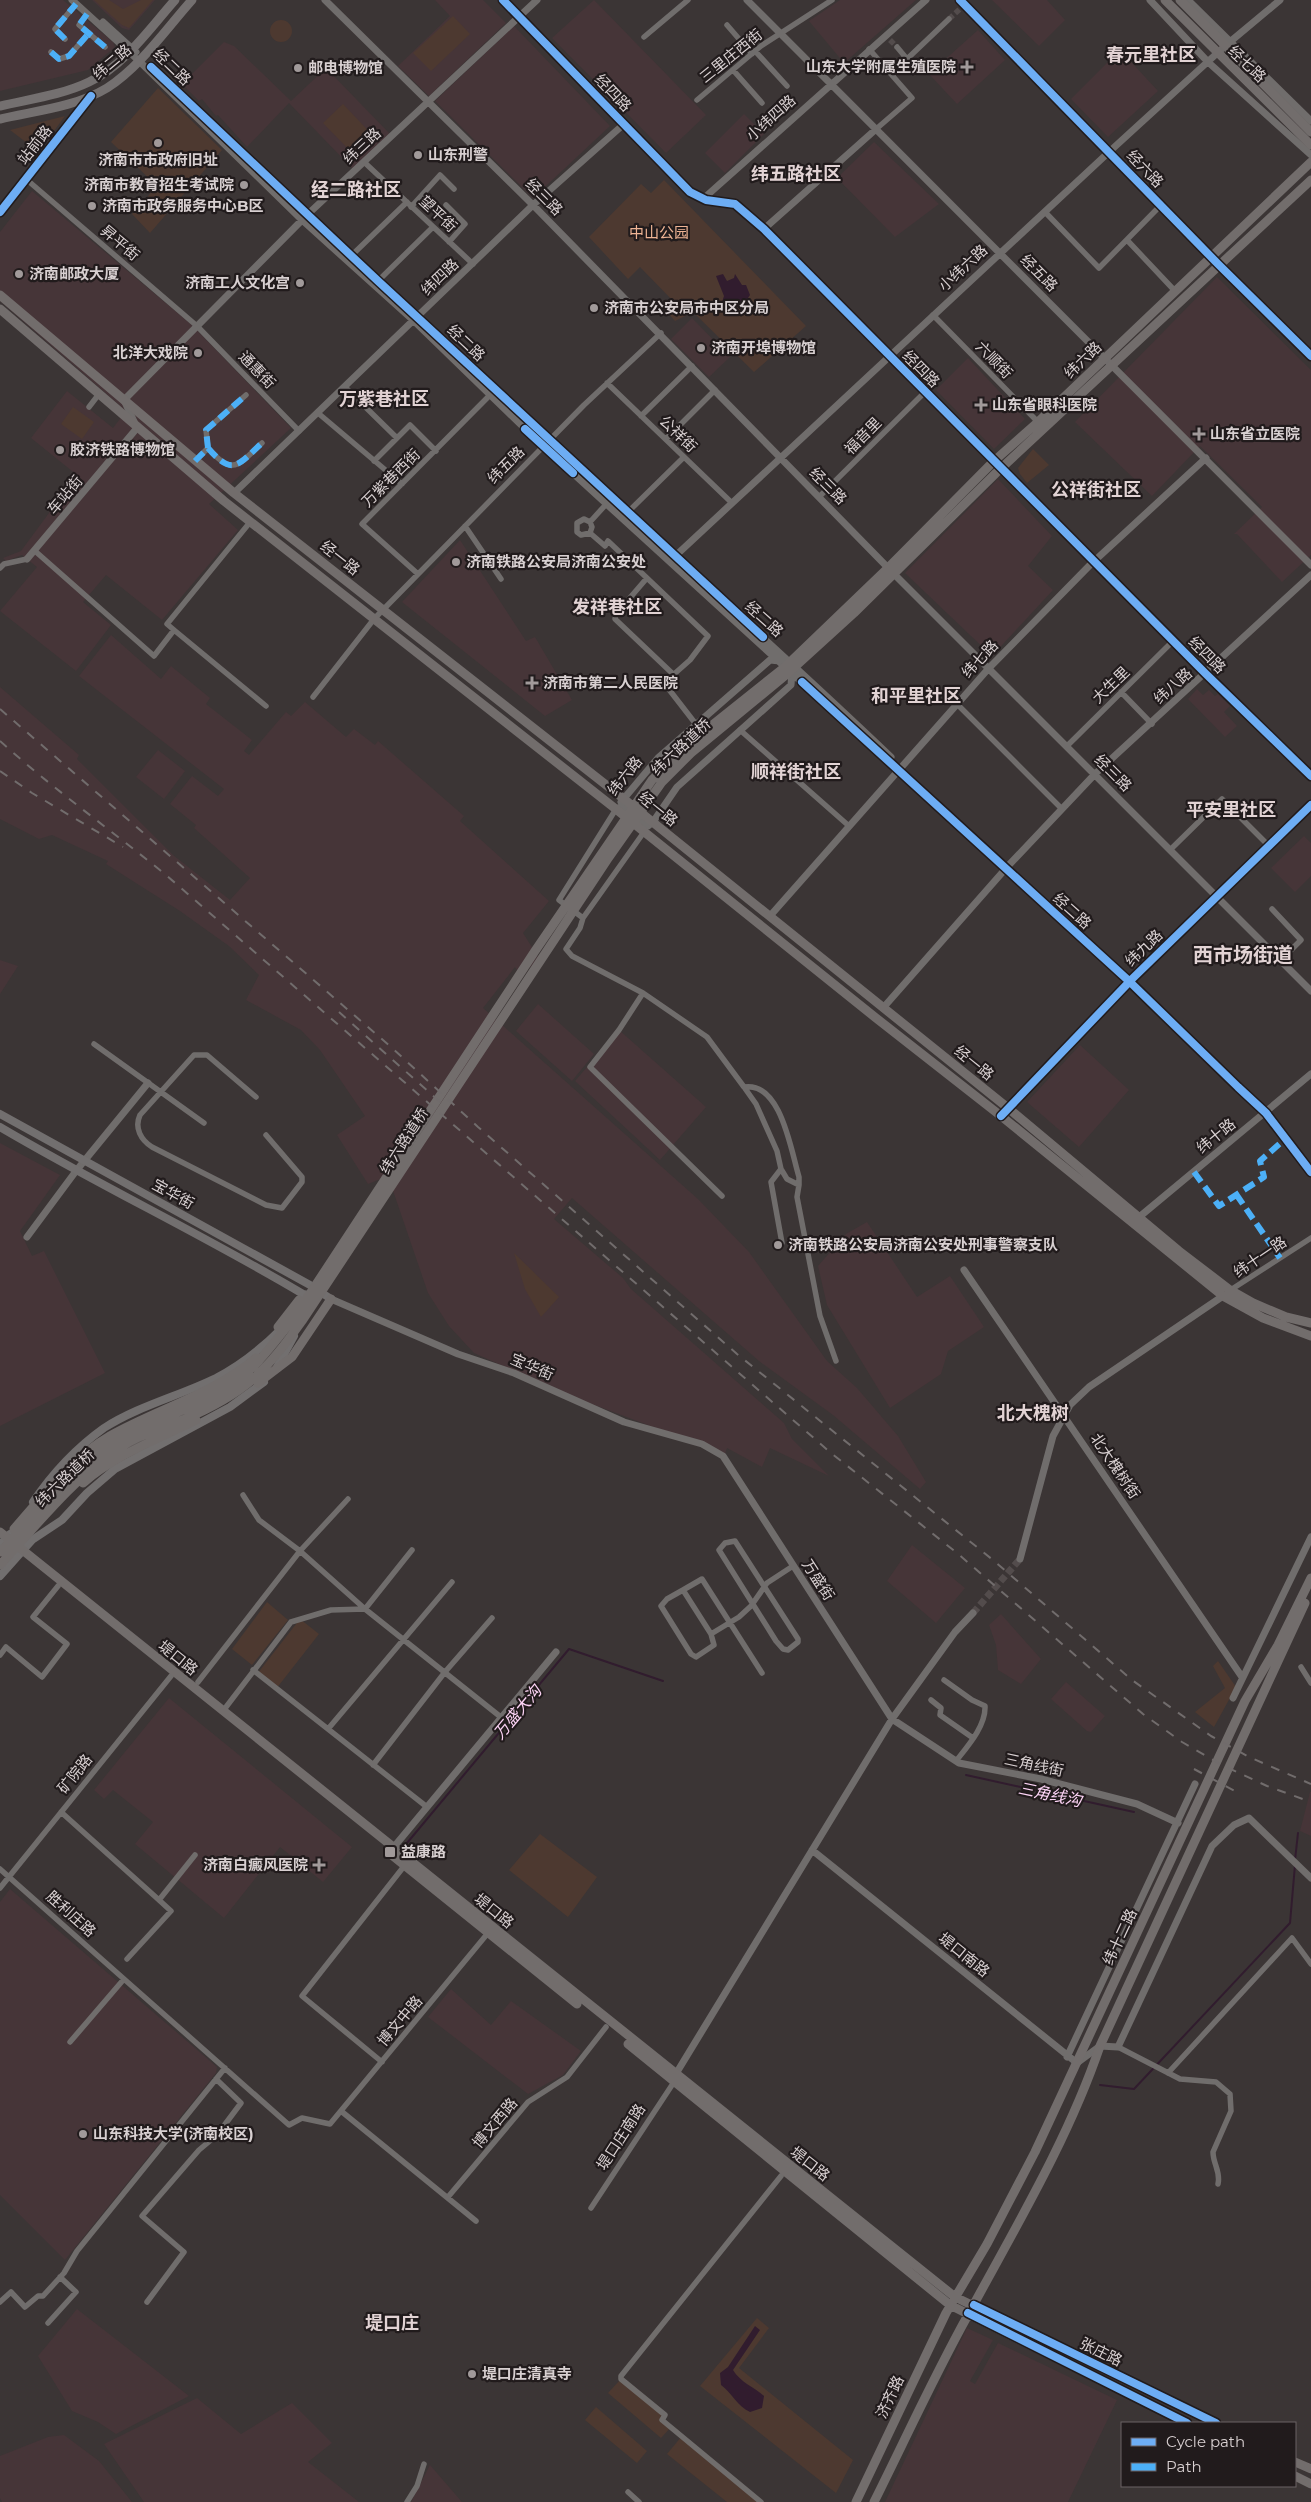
<svg xmlns="http://www.w3.org/2000/svg" width="1311" height="2502" font-family="Montserrat,'Noto Sans SC',sans-serif">
<style>
.built{fill:#463538}
.green{fill:#4d3930}
.water{fill:#311c2e}
.lines{fill:none;stroke-linecap:round;stroke-linejoin:round}
.stream{stroke:#311c2e;stroke-width:2}
.minor-tunnel{stroke:#534c4c;stroke-width:5.5;stroke-dasharray:5.5 3;stroke-linecap:butt}
.tertiary-tunnel{stroke:#534c4c;stroke-width:7;stroke-dasharray:7 3.5;stroke-linecap:butt}
.minor{stroke:#706d6c;stroke-width:5.5}
.tertiary{stroke:#706d6c;stroke-width:7}
.secondary{stroke:#726f6f;stroke-width:8}
.primary{stroke:#726d6c;stroke-width:9}
.trunk{stroke:#747070;stroke-width:9}
.rail{stroke:#716c6c;stroke-width:2;stroke-dasharray:9 9;stroke-linecap:butt}
.quiet{stroke:#4cb0f7;stroke-width:6;stroke-dasharray:12 6;stroke-linecap:butt}
.cycleway-casing{stroke:#211b1c;stroke-width:11}
.cycleway{stroke:#6dadf4;stroke-width:8}
.poi-dot{fill:#a19a9a;stroke:#211b1c;stroke-width:2}
.labels{text-anchor:middle;stroke-width:4.5;stroke-linejoin:round;paint-order:stroke}
.street-label{font-size:15px;fill:#d8d0d1;stroke:#211b1c}
.poi-label{font-size:15px;font-weight:bold;fill:#d8d0d1;stroke:#211b1c;text-anchor:start}
.park-label{font-size:15px;fill:#edb394;stroke:#211b1c}
.water-label{font-size:16px;font-style:italic;fill:#fdd4f6;stroke:#211b1c}
.quarter-label{font-size:18px;font-weight:bold;fill:#e2d3d4;stroke:#211b1c}
.district-label{font-size:20px;font-weight:bold;fill:#e2d3d4;stroke:#211b1c}
</style>
<rect width="100%" height="100%" fill="#3b3535"/>
<path class="built" d="M0,0H63L113,42L115,47L88,70L0,91Z
M92,0H155L129,30L122,28Z
M435,0H483L506,23L429,96L398,66L450,16Z
M594,0L706,115L666,153L552,38Z
M840,0H916L844,63L809,21Z
M992,0H1047L1065,20L1039,46Z
M514,26L610,126L533,198L435,101Z
M978,30L1005,60L957,104L929,74Z
M224,42L234,46L291,101L326,68L390,134L353,169L289,103L247,147L218,115L216,116L202,99L199,101L182,84Z
M1120,50L1158,91L1108,137L1071,99Z
M744,114L764,134L725,173L705,153Z
M874,142L939,204L895,237L837,178Z
M32,191L192,325L291,428L209,504L238,530L162,620L106,575L83,602L111,625L76,671L0,611L37,567L22,555L6,561L3,558L21,551L77,475L31,438L67,391L113,428L126,411L0,301V232Z
M1217,277L1311,370V555L1282,582L1237,534H1234L1262,507L1200,446L1152,496L1075,422Z
M692,318L730,357L709,377L671,339Z
M968,358L1025,419L994,449L936,390Z
M998,479L1052,536L1028,566L1053,590L992,656L905,573Z
M460,540L526,641L535,637L572,700L545,716L402,602Z
M111,635L161,679L171,666L210,698L206,704L252,740L244,751L249,755L286,712L291,716L305,702L346,737L354,729L375,745L378,741L464,816L460,821L549,901L523,933L540,960L520,974L515,967L483,1008L698,1199L749,1252L827,1361L857,1388L898,1436L926,1482L920,1489L833,1415L759,1361L572,1198L554,1219L623,1278L631,1289L784,1423L792,1439L829,1476L770,1448L762,1467L727,1448L725,1454L568,1395L474,1353L449,1326L428,1293L388,1176L368,1184L337,1135L365,1116L320,1050L301,1030L246,1000L259,975L229,946L180,911L106,864L108,861L52,835L39,839L0,819V687L79,755L77,759L173,855L230,900L250,878L194,828L196,825L170,804L192,776L218,796L224,789L79,676Z
M1197,689L1203,695L1209,690L1215,696L1218,694L1230,706L1224,712L1237,726L1225,737L1188,699Z
M158,750L185,771L164,799L136,777Z
M1304,836L1311,843V876L1295,892L1271,868Z
M0,960L18,966L0,994Z
M538,1004L594,1054L572,1081L516,1031Z
M619,1030L706,1107L660,1160L575,1081Z
M1080,1045L1129,1090L1079,1147L1027,1102Z
M0,1143L60,1175L20,1231L32,1256L44,1251L105,1373L0,1426Z
M867,1222L917,1297L950,1276L984,1327L948,1351L941,1374L890,1408L827,1305L818,1266L846,1234Z
M912,1545L965,1588L936,1623L887,1581Z
M1001,1614L1041,1659L1021,1684L998,1670L996,1645L989,1625Z
M1066,1682L1105,1716L1091,1732L1087,1731L1051,1699Z
M169,1698L352,1847L323,1882L280,1847L224,1918L135,1844L153,1822L113,1790L104,1799L94,1790Z
M1310,1792H1311V1836L1300,1831Z
M10,1889L217,2067L216,2073L65,2260L0,2195V1902Z
M451,1989L491,2025L511,2001L581,2051L563,2075L528,2094L428,2017Z
M77,2309L189,2396L116,2434L98,2422L72,2411L38,2356Z
M967,2328L993,2340L970,2381L975,2384L998,2343L1117,2400L1068,2502H885Z
M197,2398L241,2434L292,2403L332,2443L308,2462L359,2502H144L104,2444Z
M64,2435L99,2461L132,2502H2L0,2498V2456L48,2437Z
M430,2465L462,2502H411Z"/>
<path class="green" d="M94,0H109L123,9L141,0H153L129,28L122,25Z
M453,16L470,34L431,71L413,53Z
M270 31a11 11 0 1 1 22 0a11 11 0 1 1-22 0Z
M158,88L222,150L150,233L132,214L157,186L111,142Z
M343,104L377,140L358,159L323,123Z
M65,116L43,146L34,143L31,146L10,130Z
M664,180L806,326L754,372L693,312L675,321L666,311L675,303L640,267L628,279L589,237L641,184L651,193Z
M73,407L94,422L82,439L61,424Z
M1033,449L1049,465L1027,483L1020,474L1018,468Z
M514,1253L559,1297L541,1317L525,1289Z
M267,1602L288,1620L252,1665L232,1649Z
M300,1619L319,1634L276,1689L257,1674Z
M1218,1661L1236,1687L1214,1727L1195,1712L1225,1688L1213,1666Z
M540,1834L597,1877L568,1917L509,1870Z
M757,2318L769,2328L739,2368L853,2460L836,2493L700,2386Z
M621,2379L665,2415L662,2420L671,2427L661,2438L608,2393Z
M596,2407L647,2451L637,2463L585,2420Z
M682,2436L761,2502H727L667,2454Z"/>
<path class="water" d="M723,274L727,281L734,278L735,274L742,285H746L750,295L748,298L753,310L743,312L735,305L724,309L721,305L724,296L716,276Z
M755,2326L760,2330L733,2370C740,2382 754,2387 764,2396L762,2408L750,2412C737,2406 733,2394 721,2385L720,2373L728,2367Z"/>
<g class="lines">
<path class="stream" d="M966,1775L1134,1812
M402,1849L569,1649L663,1681
M1295,1860L1298,1833
M1100,2085L1134,2089L1290,1923L1295,1865"/>
<path class="minor-tunnel" d="M949,19L960,9
M890,40L897,47"/>
<path class="tertiary-tunnel" d="M973,1613L1020,1559"/>
<path class="minor" d="M87,14L79,25L105,47
M727,25L752,54
M644,37L688,0
M65,39L55,29L76,4
M897,47L907,59L949,19
M869,49L912,98L875,130
M755,51L787,86
M51,52L59,59L69,56L89,33
M733,70L762,103
M697,100L761,46L832,0
M364,162L473,264
M26,179L197,326L299,431
M446,205L465,224L449,242
M411,207L440,175L454,189
M1045,212L1099,268L1161,205
M1127,240L1175,291
M351,256L407,202
M378,281L433,227
M933,315L1038,422
M607,383L732,503
M345,387L397,438L410,425L436,451
M89,407L99,394
M318,413L402,484
M641,416L692,366
M666,439L715,390
M208,448C233,477 238,465 262,443
M195,461L208,448L206,430L246,395
M374,461L397,438
M819,497L925,392
M628,512L684,457
M590,522L592,527L590,533L581,535L577,532V523L584,519L590,522L609,501
M465,526L501,579
M590,533L605,546L608,541L708,636L690,660L664,683L695,723
M35,551L154,656L174,630L266,706
M0,568L4,564L27,559
M418,574L362,524L490,395
M647,578L616,614L615,619L674,675
M174,630L167,624L251,521
M1121,692L1152,724
M313,697L374,619L584,405L661,333
M957,704L1062,809
M740,730L849,826
M1067,746L1173,641
M644,832L583,918L580,928L566,949L572,956L643,993L707,1037L744,1087C781,1081 791,1151 799,1177V1185
M1171,849L1222,799L1269,846
M1272,909L1301,940L1281,960
M583,918L559,900L616,809
M643,993L619,1030L590,1067L722,1196
M94,1044L204,1123
M744,1087L756,1104L777,1151L781,1169L787,1179L799,1185L797,1197L820,1316L836,1361
M256,1097L207,1055H194L140,1115C134,1128 141,1140 152,1147L266,1205L282,1208L302,1182V1177L266,1135
M781,1169L771,1182L782,1243
M1229,1291L1311,1238
M243,1495L259,1520L300,1551L365,1609L412,1550
M735,1541L798,1639V1642L788,1650L783,1649L776,1641L719,1550L725,1543Z
M683,1590L667,1599L661,1606L691,1654L696,1657L714,1645L711,1634L683,1590L702,1579L762,1673
M711,1634L739,1617L751,1606L767,1583L793,1566
M0,1655L6,1647L42,1677L67,1644L33,1617L58,1586
M1301,1667L1311,1683
M253,1670L427,1807
M944,1680L972,1700L985,1706C986,1726 967,1747 956,1761
M198,1682L300,1551L348,1499
M931,1700L941,1708L940,1715L973,1738
M223,1711L291,1622L331,1610L365,1609L502,1718
M328,1729L452,1582
M373,1765L445,1672L492,1618
M61,1812L159,1900L195,1855
M0,1869L124,1979L70,2042
M0,1888L171,1676
M127,1959L171,1911L159,1900
M124,1979L289,2125L302,2118L330,2124L488,1933
M1118,2047L1180,2079L1216,2082L1230,2094L1231,2111L1213,2152C1213,2164 1221,2172 1218,2184
M382,2062L302,1996L405,1865
M1168,2073L1292,1938L1311,1964
M341,2111L476,2221
M448,2197L528,2102L567,2077L606,2027
M591,2208L674,2082
M0,2302L11,2292L25,2307L38,2296H43L64,2273L77,2251L225,2068
M147,2302L184,2252L142,2216L199,2150L217,2135L241,2103L216,2079
M48,2323L76,2292L60,2277
M628,2492L639,2502
M407,2502L417,2486L424,2464
M761,2502L662,2420L665,2415L621,2379V2376L781,2176"/>
<path class="tertiary" d="M72,0L138,60L302,220L414,321L543,446L1130,982L1266,1113L1311,1172
M325,0L533,205L897,577L1311,991
M747,0L1311,565
M960,0L1218,264L1311,356
M1150,0L1208,62L1311,155
M1188,0L1311,121
M103,22L136,52
M156,72C328,235 501,397 676,558C748,624 820,689 891,757
M703,199L926,0
M0,212L91,96
M764,229L875,130
M234,493L533,205L624,124
M27,559L137,428L124,400L307,215L537,0
M671,560L1109,152L1225,46L1280,0
M621,802L658,758L770,660L780,661
M616,809L623,806L648,826L653,822L677,787L791,685L792,672
M770,916L989,668L1090,565L1206,458
M883,1008L1008,866L1095,774L1311,575
M1001,1116L1132,979L1311,805
M1138,1218L1311,1074
M27,1237L76,1171L148,1083
M964,1270L1242,1677
M331,1299L458,1354L514,1373L624,1422L702,1444L723,1456L892,1719L959,1763L1041,1779L1137,1804L1178,1823
M1020,1559L1053,1436L1070,1405L1089,1387L1223,1296
M1233,1698L1311,1537
M393,1848L556,1652
M812,1850L1077,2063L1100,2046L1118,2047L1212,1846L1234,1825L1249,1818L1311,1878
M1067,2057L1195,1784
M674,2077L892,1719L955,1632L973,1613"/>
<path class="secondary" d="M503,0L690,192L706,200L735,204L764,229L1206,674L1311,776
M0,1114L310,1285L331,1299
M0,1127C100,1186 204,1235 303,1294L312,1296
M277,1367L294,1336
M33,1502C52,1474 76,1448 104,1428C138,1406 179,1396 216,1378C239,1366 261,1349 280,1330
M0,1545L10,1534
M0,1576L32,1540L62,1520L87,1493L115,1469L230,1407L264,1382"/>
<path class="primary" d="M1165,0L1311,145
M1180,0L1311,132
M0,295L234,493L624,799L1008,1108L1179,1251L1230,1290L1253,1303L1286,1317L1311,1323
M0,309L224,501L612,806L876,1018L1001,1116L1223,1296L1263,1318L1311,1336
M278,1327L299,1300
M258,1383L292,1357L331,1299
M83,1483C115,1455 158,1439 196,1420
M14,1529C43,1496 72,1458 110,1436C158,1409 214,1394 256,1358
M0,1532L955,2297L1216,2423
M0,1552C35,1516 67,1473 109,1445C144,1422 186,1412 222,1391C253,1373 274,1343 296,1315L535,951L652,780L691,742L785,667L888,568L994,461L1038,422L1311,162
M0,1565C36,1526 71,1481 116,1450C137,1436 161,1428 185,1419C245,1393 265,1373 302,1321L607,860L662,782L691,753L787,674L854,613L996,473L1311,180
M388,1852L577,2004
M628,2044L950,2305L1187,2423
M1295,2462L1311,2469
M1295,2476L1311,2484
M856,2502L946,2313L987,2244L1035,2152L1245,1701L1278,1645L1311,1578
M874,2502C905,2440 934,2376 968,2315C1015,2228 1068,2140 1100,2046L1305,1603"/>
<path class="trunk" d="M0,106C30,99 62,95 89,82C124,66 150,28 175,0
M0,119C34,111 76,107 107,88C140,67 166,29 192,0"/>
<path class="rail" d="M0,709L391,1047L478,1127L737,1354L993,1560L1132,1680L1211,1736L1249,1757L1311,1784
M0,741C53,789 111,830 166,875L831,1453L957,1553L1143,1714L1182,1742L1222,1765L1267,1786L1311,1802
M0,771L32,793L123,847
M339,1012L440,1102
M1194,1769L1235,1791"/>
<path class="quiet" d="M87,14L79,25L105,47
M65,39L55,29L76,4
M51,52L59,59L69,56L89,33
M208,448C233,477 238,465 262,443
M195,461L208,448L206,430L246,395
M1194,1172L1219,1206L1264,1177L1260,1161L1285,1139
M1236,1194L1280,1258"/>
<defs>
<path id="cycleway" d="M503,0L690,192L706,200L735,204L764,229L1206,674L1311,776
M960,0L1218,264L1311,356
M151,67L378,281L763,637
M0,212L91,96
M525,429L573,473
M802,682L1130,982L1238,1087L1266,1113L1311,1172
M1001,1116L1132,979L1311,805
M974,2305L1216,2423
M968,2313L1187,2423"/>
</defs>
<use href="#cycleway" class="cycleway-casing"/>
<use href="#cycleway" class="cycleway"/>
</g>
<g class="poi-dot">
<path d="M964.5 59.5h5v5h5v5h-5v5h-5v-5h-5v-5h5z"/>
<circle cx="298" cy="68" r="5"/>
<circle cx="158" cy="143" r="5"/>
<circle cx="418" cy="155" r="5"/>
<circle cx="244" cy="185" r="5"/>
<circle cx="92" cy="206" r="5"/>
<circle cx="19" cy="274" r="5"/>
<circle cx="300" cy="283" r="5"/>
<circle cx="594" cy="308" r="5"/>
<circle cx="701" cy="348" r="5"/>
<circle cx="198" cy="353" r="5"/>
<path d="M978.5 397.5h5v5h5v5h-5v5h-5v-5h-5v-5h5z"/>
<path d="M1196.5 426.5h5v5h5v5h-5v5h-5v-5h-5v-5h5z"/>
<circle cx="60" cy="450" r="5"/>
<circle cx="456" cy="562" r="5"/>
<path d="M529.5 675.5h5v5h5v5h-5v5h-5v-5h-5v-5h5z"/>
<circle cx="778" cy="1245" r="5"/>
<rect x="384" y="1846" width="12" height="12" rx="2.5"/>
<path d="M316.5 1857.5h5v5h5v5h-5v5h-5v-5h-5v-5h5z"/>
<circle cx="83" cy="2134" r="5"/>
<circle cx="472" cy="2374" r="5"/>
</g>
<g class="labels">
<g class="street-label">
<text transform="translate(731 56) rotate(-39)" y="5">三里庄西街</text>
<text transform="translate(112 62) rotate(-40)" y="5">纬二路</text>
<text transform="translate(1247 64) rotate(44)" y="5">经七路</text>
<text transform="translate(172 67) rotate(44)" y="5">经二路</text>
<text transform="translate(613 93) rotate(46)" y="5">经四路</text>
<text transform="translate(771 118) rotate(-42)" y="5">小纬四路</text>
<text transform="translate(35 145) rotate(-52)" y="5">站前路</text>
<text transform="translate(362 146) rotate(-43)" y="5">纬三路</text>
<text transform="translate(1145 169) rotate(46)" y="5">经六路</text>
<text transform="translate(544 197) rotate(45)" y="5">经三路</text>
<text transform="translate(438 214) rotate(43)" y="5">望平街</text>
<text transform="translate(120 243) rotate(40)" y="5">昇平街</text>
<text transform="translate(963 268) rotate(-43)" y="5">小纬六路</text>
<text transform="translate(1039 273) rotate(45)" y="5">经五路</text>
<text transform="translate(440 277) rotate(-44)" y="5">纬四路</text>
<text transform="translate(466 343) rotate(43)" y="5">经二路</text>
<text transform="translate(994 360) rotate(46)" y="5">六顺街</text>
<text transform="translate(1083 360) rotate(-44)" y="5">纬六路</text>
<text transform="translate(921 369) rotate(45)" y="5">经四路</text>
<text transform="translate(257 370) rotate(46)" y="5">通惠街</text>
<text transform="translate(678 434) rotate(44)" y="5">公祥街</text>
<text transform="translate(863 436) rotate(-45)" y="5">福音里</text>
<text transform="translate(506 465) rotate(-45)" y="5">纬五路</text>
<text transform="translate(391 478) rotate(-45)" y="5">万紫巷西街</text>
<text transform="translate(828 486) rotate(45)" y="5">经三路</text>
<text transform="translate(65 495) rotate(-50)" y="5">车站街</text>
<text transform="translate(340 558) rotate(38)" y="5">经一路</text>
<text transform="translate(764 619) rotate(42)" y="5">经二路</text>
<text transform="translate(1207 655) rotate(45)" y="5">经四路</text>
<text transform="translate(980 659) rotate(-47)" y="5">纬七路</text>
<text transform="translate(1111 685) rotate(-44)" y="5">大生里</text>
<text transform="translate(1173 686) rotate(-42)" y="5">纬八路</text>
<text transform="translate(681 747) rotate(-43)" y="5">纬六路道桥</text>
<text transform="translate(1113 773) rotate(45)" y="5">经三路</text>
<text transform="translate(625 776) rotate(-51)" y="5">纬六路</text>
<text transform="translate(658 809) rotate(39)" y="5">经一路</text>
<text transform="translate(1072 911) rotate(42)" y="5">经二路</text>
<text transform="translate(1144 948) rotate(-44)" y="5">纬九路</text>
<text transform="translate(974 1063) rotate(39)" y="5">经一路</text>
<text transform="translate(1216 1136) rotate(-39)" y="5">纬十路</text>
<text transform="translate(404 1141) rotate(-57)" y="5">纬六路道桥</text>
<text transform="translate(173 1194) rotate(29)" y="5">宝华街</text>
<text transform="translate(1260 1257) rotate(-34)" y="5">纬十一路</text>
<text transform="translate(532 1367) rotate(23)" y="5">宝华街</text>
<text transform="translate(1115 1466) rotate(56)" y="5">北大槐树街</text>
<text transform="translate(65 1478) rotate(-44)" y="5">纬六路道桥</text>
<text transform="translate(818 1580) rotate(57)" y="5">万盛街</text>
<text transform="translate(178 1658) rotate(39)" y="5">堤口路</text>
<text transform="translate(1034 1765) rotate(12)" y="5">三角线街</text>
<text transform="translate(75 1774) rotate(-51)" y="5">矿院路</text>
<text transform="translate(494 1911) rotate(39)" y="5">堤口路</text>
<text transform="translate(71 1914) rotate(42)" y="5">胜利庄路</text>
<text transform="translate(1120 1937) rotate(-65)" y="5">纬十二路</text>
<text transform="translate(964 1955) rotate(39)" y="5">堤口南路</text>
<text transform="translate(400 2021) rotate(-50)" y="5">博文中路</text>
<text transform="translate(495 2123) rotate(-50)" y="5">博文西路</text>
<text transform="translate(621 2137) rotate(-57)" y="5">堤口庄南路</text>
<text transform="translate(810 2164) rotate(38)" y="5">堤口路</text>
<text transform="translate(1101 2352) rotate(26)" y="5">张庄路</text>
<text transform="translate(890 2397) rotate(-65)" y="5">济齐路</text>
</g>
<g class="poi-label">
<text x="956" y="72" text-anchor="end">山东大学附属生殖医院</text>
<text x="308" y="73">邮电博物馆</text>
<text x="428" y="160">山东刑警</text>
<text x="158" y="165" text-anchor="middle">济南市市政府旧址</text>
<text x="234" y="190" text-anchor="end">济南市教育招生考试院</text>
<text x="102" y="211">济南市政务服务中心B区</text>
<text x="29" y="279">济南邮政大厦</text>
<text x="290" y="288" text-anchor="end">济南工人文化宫</text>
<text x="604" y="313">济南市公安局市中区分局</text>
<text x="711" y="353">济南开埠博物馆</text>
<text x="188" y="358" text-anchor="end">北洋大戏院</text>
<text x="992" y="410">山东省眼科医院</text>
<text x="1210" y="439">山东省立医院</text>
<text x="70" y="455">胶济铁路博物馆</text>
<text x="466" y="567">济南铁路公安局济南公安处</text>
<text x="543" y="688">济南市第二人民医院</text>
<text x="788" y="1250">济南铁路公安局济南公安处刑事警察支队</text>
<text x="401" y="1857">益康路</text>
<text x="308" y="1870" text-anchor="end">济南白癜风医院</text>
<text x="93" y="2139">山东科技大学(济南校区)</text>
<text x="482" y="2379">堤口庄清真寺</text>
</g>
<g class="park-label">
<text x="659" y="238">中山公园</text>
</g>
<g class="water-label">
<text transform="translate(517 1712) rotate(-50)" y="6">万盛大沟</text>
<text transform="translate(1050 1794) rotate(12)" y="6">三角线沟</text>
</g>
<g class="quarter-label">
<text x="1151" y="61">春元里社区</text>
<text x="796" y="180">纬五路社区</text>
<text x="356" y="196">经二路社区</text>
<text x="384" y="405">万紫巷社区</text>
<text x="1096" y="496">公祥街社区</text>
<text x="617" y="613">发祥巷社区</text>
<text x="916" y="702">和平里社区</text>
<text x="796" y="778">顺祥街社区</text>
<text x="1231" y="816">平安里社区</text>
<text x="1033" y="1419">北大槐树</text>
<text x="392" y="2329">堤口庄</text>
</g>
<g class="district-label">
<text x="1243" y="962">西市场街道</text>
</g>
</g>
<rect x="1121" y="2422" width="175" height="65" fill="#211b1c" stroke="#6a6364"/>
<rect x="1131" y="2438" width="25" height="8" fill="#6dadf4" stroke="#6a6364"/>
<text x="1166" y="2447" font-size="15" fill="#d8d0d1">Cycle path</text>
<rect x="1131" y="2463" width="25" height="8" fill="#4cb0f7" stroke="#6a6364"/>
<text x="1166" y="2472" font-size="15" fill="#d8d0d1">Path</text>
</svg>
